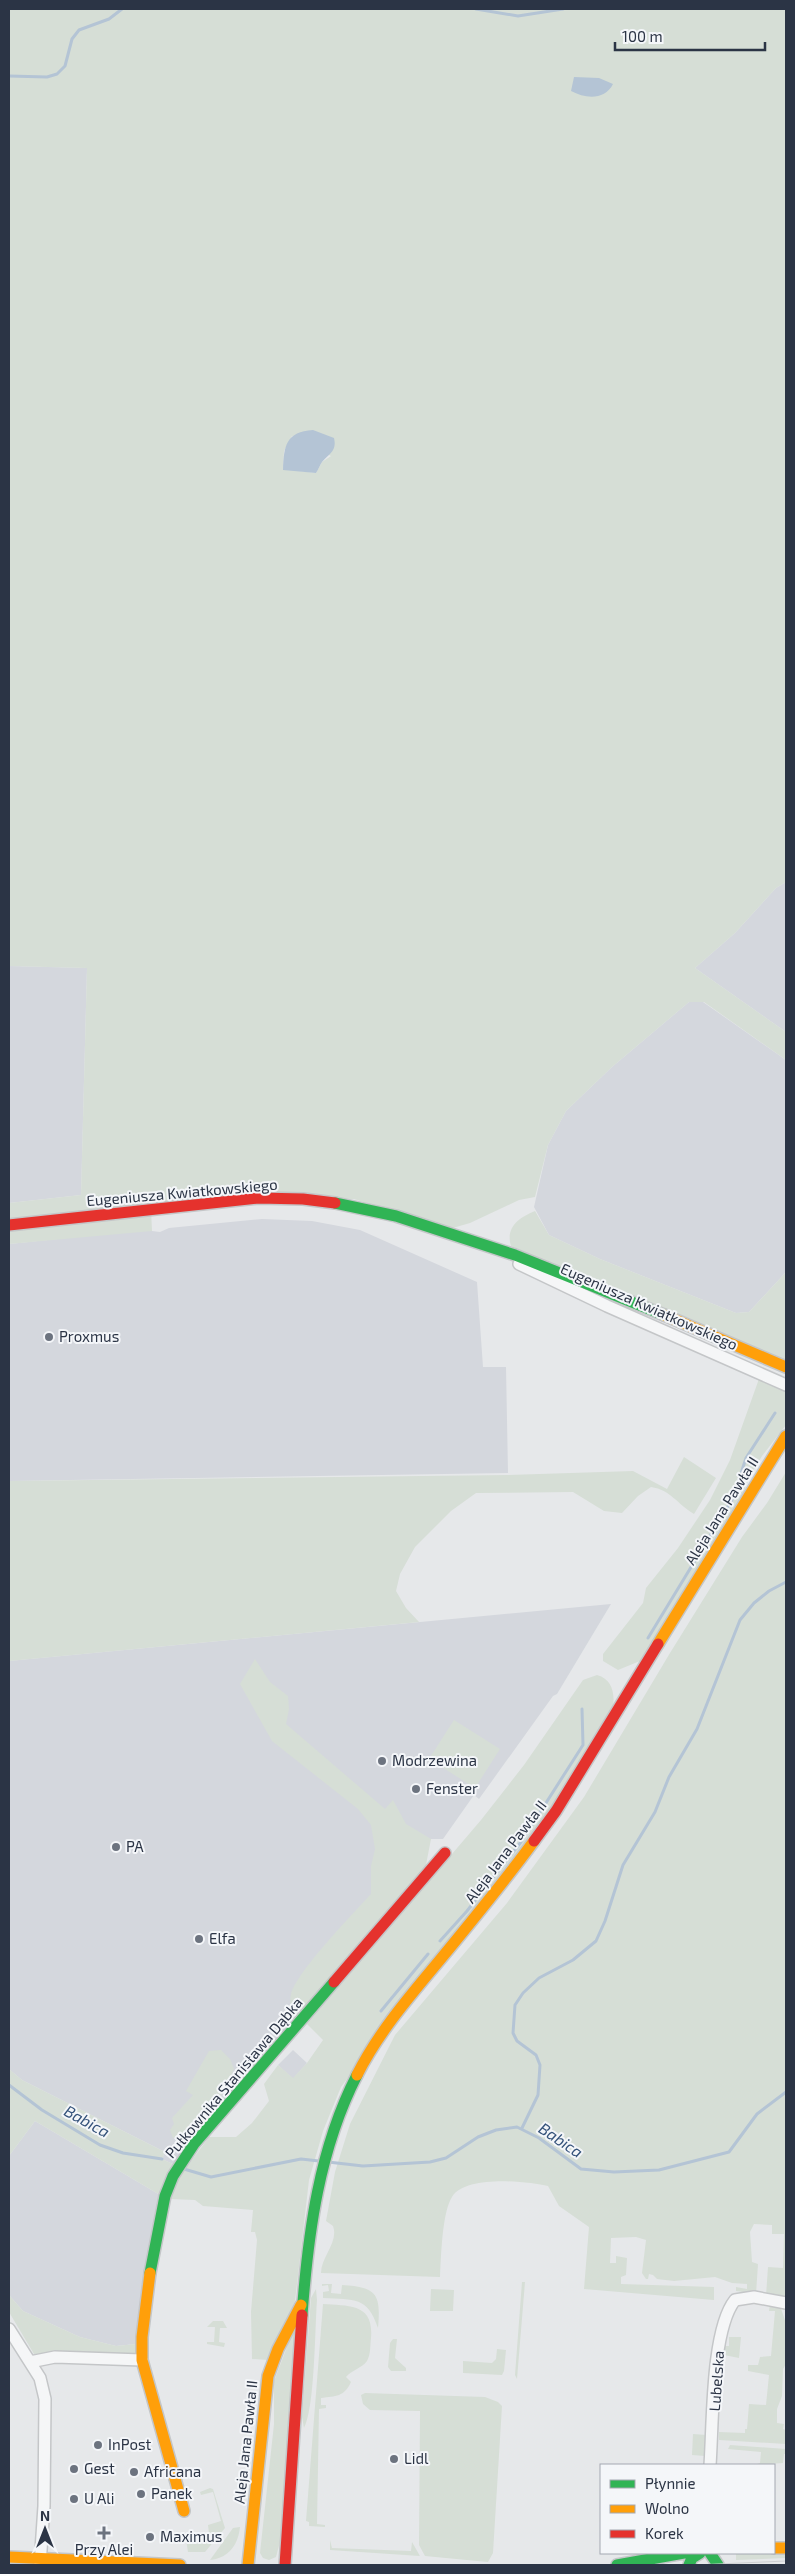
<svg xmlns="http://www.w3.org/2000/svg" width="795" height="2574" font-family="'Exo 2',sans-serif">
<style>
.built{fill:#d4d7dd}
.green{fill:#d6ded6;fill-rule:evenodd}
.water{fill:#b4c4d5}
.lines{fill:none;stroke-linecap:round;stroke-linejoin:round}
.stream{stroke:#b4c4d5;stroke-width:3}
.street-casing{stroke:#c4c6c8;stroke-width:14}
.fast-casing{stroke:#c4c6c8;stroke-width:14}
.slow-casing{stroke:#c4c6c8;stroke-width:14}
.jam-casing{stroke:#c4c6c8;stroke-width:14}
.street{stroke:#f5f6f7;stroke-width:11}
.fast{stroke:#30b455;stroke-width:11}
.slow{stroke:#ff9f0a;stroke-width:11}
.jam{stroke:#e5322d;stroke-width:11}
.tram{stroke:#cecfd2;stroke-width:1}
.poi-dot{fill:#6c737f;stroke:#f4f6f9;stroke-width:2}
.labels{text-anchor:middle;stroke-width:4;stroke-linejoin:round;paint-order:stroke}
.street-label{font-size:15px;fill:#2b3445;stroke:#f4f6f9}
.poi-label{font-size:15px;fill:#2b3445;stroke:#f4f6f9;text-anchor:start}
.water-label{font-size:16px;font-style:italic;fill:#34527a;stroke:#f4f6f9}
</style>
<rect width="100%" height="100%" fill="#e6e8ea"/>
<path class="built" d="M786,882V1032L695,968L735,933L776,888Z
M9,966L87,968L81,1195L9,1203Z
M689,1002H703L786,1060V1272L749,1312L736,1313L600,1259L549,1235L534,1207L548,1145L566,1111L612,1067Z
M262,1219L312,1221L360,1230L477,1282L483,1367H506L508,1473L9,1481V1244L144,1230L160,1232L169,1228Z
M611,1604L557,1694L553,1696L479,1799L474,1795L443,1839H427L293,2015L297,2019L175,2165L162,2159L165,2152L22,2080L10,2070L9,1661Z
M293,2050L307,2063L293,2079L278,2065Z
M35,2121L160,2195L136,2344L116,2346L80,2337L23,2311L9,2295V2156Z"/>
<path class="green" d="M9,9H786V882L776,888L735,933L695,968L786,1032V1060L704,1002H689L612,1067L566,1111L548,1145L535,1197L519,1200L470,1223L449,1229L354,1199L9,1219V1203L81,1195L87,968L9,966ZM292,436L331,456L322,462L316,473L283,469L284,451Z
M151,1209L152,1231L9,1244V1225Z
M535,1211L549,1235L600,1259L736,1313L749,1312L786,1272V1364L511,1246C505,1227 520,1217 535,1211Z
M760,1376L786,1388V1425L762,1456L749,1478L742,1497L640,1661L618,1670L603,1661V1654L643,1603L646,1588L678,1548L710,1500L730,1460Z
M684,1457L716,1478L694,1514C677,1504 671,1490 651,1487L638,1496L622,1513L604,1511L573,1492L476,1493L451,1511L415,1547L400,1574L396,1591L406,1608L419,1622L9,1661V1481L507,1475L633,1471L667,1489Z
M786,1472V2299L766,2296L768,2267L783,2268L784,2234H772V2225L754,2224L750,2232L752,2262L758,2264L756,2294L736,2291V2287L747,2289V2284L732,2283L715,2277L674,2281L657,2279L653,2275L649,2274L648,2279H646L642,2273L646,2240L636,2237L611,2238L610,2263H616V2256L627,2258L626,2275L621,2277V2284L714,2287V2300L584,2289L589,2227L559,2206L548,2186C526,2181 465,2175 452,2197C442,2212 441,2258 440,2277L321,2273C321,2257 339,2242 333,2226L326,2221L335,2172L350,2124L395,2035L507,1903L584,1797L670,1653L742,1537L767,1503Z
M255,1659L270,1682L288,1696L289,1709L286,1724L385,1809L393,1800L406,1824L431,1839L425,1870L297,2019C292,2014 289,2002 291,1994C298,1970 352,1915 371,1894V1866L375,1849L371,1825L358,1809L272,1741L240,1684Z
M597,1675C612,1679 615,1693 613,1707L545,1817L341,2087L323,2131L309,2180L295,2301L269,2360L252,2359L251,2312L257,2240L255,2232H251L253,2210L203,2206L195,2200L170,2199L180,2176L209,2137H236L252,2123L269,2101L264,2084L278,2065L293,2078L307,2063L323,2040L307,2024L481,1820L524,1765L583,1680Z
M454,1720L500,1749L475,1788L429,1759Z
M221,2050L230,2059L234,2069L223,2093L187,2134L173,2138L170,2130L174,2124L172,2118L193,2095L186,2091L209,2051Z
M9,2069L22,2080L165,2152L162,2159L175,2165L160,2195L35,2121L9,2156Z
M522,2282H525L517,2379L515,2375Z
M322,2284H332L331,2293L341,2294L342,2285C377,2287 381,2294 378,2328C367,2296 355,2300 323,2298V2292L329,2291L328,2285L322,2286Z
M316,2289L317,2300C315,2326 315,2409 304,2428L302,2417L311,2298Z
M431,2289L454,2290L453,2311H430Z
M9,2295L23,2311L80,2337L116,2346L136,2344V2360L37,2359L9,2312Z
M323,2304C349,2306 374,2303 371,2338C370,2345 371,2354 367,2361C362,2368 352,2370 346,2377L351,2382C344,2397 336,2396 321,2398V2405H326V2408L319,2409L317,2524L325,2525V2527L309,2526V2522L306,2521Z
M770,2304L780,2306L786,2323V2364L783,2369L782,2396L777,2409V2423L784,2424L783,2429L786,2430V2444L719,2440V2432L745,2433V2429H747L749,2404L766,2405L769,2375L748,2371V2365H758L760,2357L771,2356L775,2311H769Z
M300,2313L280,2542L276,2557L269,2560L263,2558L260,2553L274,2424V2381Z
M213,2321H223L227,2328H220L219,2342L225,2343L224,2347L207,2344V2342H214L215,2327H207Z
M729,2337H741L739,2358L724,2355L725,2346H729Z
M393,2339H397L395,2358L406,2368V2371H391L388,2367L390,2343Z
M497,2349L506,2350L504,2371L502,2375L463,2373V2361L492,2363L496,2359Z
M365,2393L485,2397L498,2402L502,2406L493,2553L488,2562L425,2556L419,2545L420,2411L370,2410L363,2404L361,2395Z
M693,2434L706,2435L705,2456L692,2455Z
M730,2445L786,2449V2454H784L783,2463L754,2465L760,2463L761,2452L728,2449Z
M210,2488L213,2489L225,2528L205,2552H188L186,2540L209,2533L208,2525L221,2521L213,2492L201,2495L200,2492Z
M240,2527C238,2545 229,2558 210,2560L233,2528Z
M330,2540L332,2548L411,2551L412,2542L420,2556L330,2550Z
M736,2553L786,2554V2558L736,2560Z"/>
<path class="water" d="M574,77L599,78L613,84C605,100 586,99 571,91Z
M313,430L334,438C337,451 330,453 322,462C320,465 318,470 316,473L283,470C284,445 286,432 313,430Z"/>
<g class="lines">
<path class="stream" d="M476,9L518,16L563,9
M9,76L47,77L57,74L65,66L72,39L79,30L109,19L122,9
M648,1638L733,1498L746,1458L775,1413
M440,1941L467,1911L521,1842L583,1745L582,1709
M381,2011L428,1954
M9,2085L42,2110L100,2145L123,2153L162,2159
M522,2128L538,2095L540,2065L536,2055L517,2041L513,2033L515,2005L523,1993L539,1978L573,1960L596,1941L605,1921L623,1865L655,1812L669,1777L697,1729L740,1620L754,1603L769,1591L786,1582
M328,2162L363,2166L430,2162L446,2158L478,2137L496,2130L517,2127L539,2138L581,2169L614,2172L659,2170L729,2152L757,2114L786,2092
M184,2169L211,2177L301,2159L319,2161"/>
<defs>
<path id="street" d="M519,1264L607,1306L786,1385
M9,2329L40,2378L45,2399L44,2506L40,2565
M30,2362L55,2357L142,2360
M710,2465C713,2425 711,2330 735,2300L754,2297L786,2303"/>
<path id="fast" d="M335,1203L396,1216L515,1255L664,1315
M150,2273L165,2196L173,2176L194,2144L334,1982
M302,2315C308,2233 319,2149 357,2075
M710,2553L718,2565
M617,2565L684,2553
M689,2565L692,2558L700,2553"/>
<path id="slow" d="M664,1315L786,1367
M658,1644L786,1436
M357,2075C378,2033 409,1997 439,1961C472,1921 504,1882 534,1841
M150,2273L142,2337V2360L184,2511
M774,2548H786
M9,2557L180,2565
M248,2565L268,2376L278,2349L301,2305"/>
<path id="jam" d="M9,1225L259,1198L303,1199L335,1203
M534,1841L556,1811L658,1644
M334,1982L445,1853
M285,2565L302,2315"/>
</defs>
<use href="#street" class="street-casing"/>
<use href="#fast" class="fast-casing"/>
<use href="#slow" class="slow-casing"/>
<use href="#jam" class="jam-casing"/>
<use href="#street" class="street"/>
<use href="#fast" class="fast"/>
<use href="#slow" class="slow"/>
<use href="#jam" class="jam"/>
<path class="tram" d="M696,2565L786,2561"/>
</g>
<g class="poi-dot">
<circle cx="49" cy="1337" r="5"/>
<circle cx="382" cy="1761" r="5"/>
<circle cx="416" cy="1789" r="5"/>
<circle cx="116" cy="1847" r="5"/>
<circle cx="199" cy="1939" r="5"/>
<circle cx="98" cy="2445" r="5"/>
<circle cx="394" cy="2459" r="5"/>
<circle cx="74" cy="2469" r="5"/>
<circle cx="134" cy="2472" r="5"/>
<circle cx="141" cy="2494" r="5"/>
<circle cx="74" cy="2499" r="5"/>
<path d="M101.5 2525.5h5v5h5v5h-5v5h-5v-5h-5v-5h5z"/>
<circle cx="150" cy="2537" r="5"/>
</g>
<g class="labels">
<g class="street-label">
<text transform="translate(182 1193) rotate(-5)" y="5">Eugeniusza Kwiatkowskiego</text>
<text transform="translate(649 1307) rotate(24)" y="5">Eugeniusza Kwiatkowskiego</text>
<text transform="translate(722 1511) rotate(-58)" y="5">Aleja Jana Pawła II</text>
<text transform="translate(506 1852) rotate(-53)" y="5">Aleja Jana Pawła II</text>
<text transform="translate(234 2078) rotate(-50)" y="5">Pułkownika Stanisława Dąbka</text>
<text transform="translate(717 2381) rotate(-86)" y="5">Lubelska</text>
<text transform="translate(246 2442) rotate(-84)" y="5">Aleja Jana Pawła II</text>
</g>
<g class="poi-label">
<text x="59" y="1342">Proxmus</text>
<text x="392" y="1766">Modrzewina</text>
<text x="426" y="1794">Fenster</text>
<text x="126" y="1852">PA</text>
<text x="209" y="1944">Elfa</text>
<text x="108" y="2450">InPost</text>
<text x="404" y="2464">Lidl</text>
<text x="84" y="2474">Gest</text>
<text x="144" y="2477">Africana</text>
<text x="151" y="2499">Panek</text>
<text x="84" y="2504">U Ali</text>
<text x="160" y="2542">Maximus</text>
<text x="104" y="2555" text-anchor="middle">Przy Alei</text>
</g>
<g class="water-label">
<text transform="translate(87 2121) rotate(29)" y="6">Babica</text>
<text transform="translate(561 2140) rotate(34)" y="6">Babica</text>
</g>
</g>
<rect width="795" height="2574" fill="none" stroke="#2b3445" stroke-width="20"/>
<rect x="600" y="2464" width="175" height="90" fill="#f4f6f9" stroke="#a4a8b1"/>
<rect x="610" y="2480" width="25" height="8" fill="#30b455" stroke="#a4a8b1"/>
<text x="645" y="2489" font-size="15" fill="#2b3445">Płynnie</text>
<rect x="610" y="2505" width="25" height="8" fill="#ff9f0a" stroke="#a4a8b1"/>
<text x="645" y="2514" font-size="15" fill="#2b3445">Wolno</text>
<rect x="610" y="2530" width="25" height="8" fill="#e5322d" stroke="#a4a8b1"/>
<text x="645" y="2539" font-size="15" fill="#2b3445">Korek</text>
<g transform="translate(45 2529)" stroke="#f4f6f9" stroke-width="4" paint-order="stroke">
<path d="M0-4L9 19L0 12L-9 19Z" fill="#2b3445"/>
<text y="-8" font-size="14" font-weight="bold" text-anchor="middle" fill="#2b3445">N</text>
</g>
<path d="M615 42v8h150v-8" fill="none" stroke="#2b3445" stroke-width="2.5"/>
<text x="622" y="42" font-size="15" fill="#2b3445" stroke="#f4f6f9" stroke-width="4" paint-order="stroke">100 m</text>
</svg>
